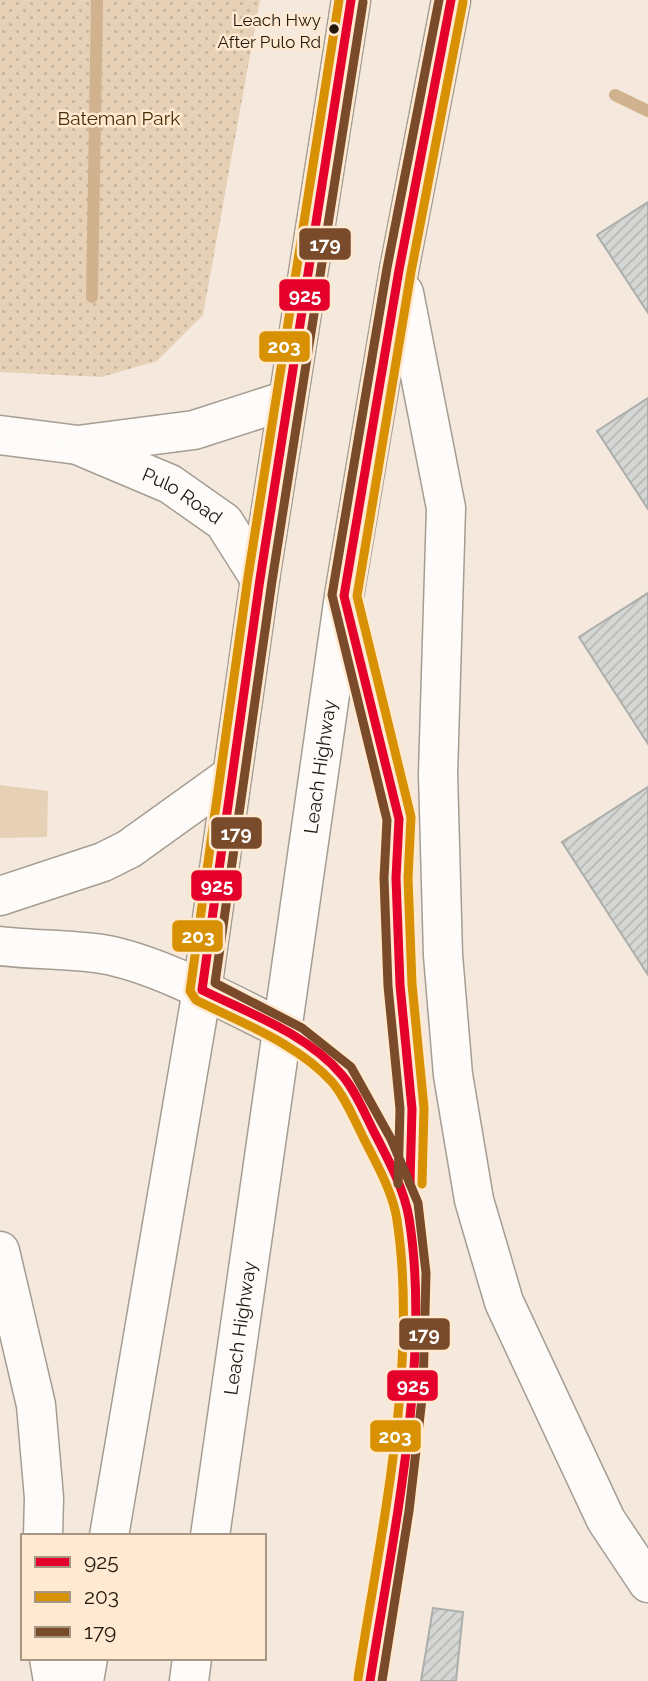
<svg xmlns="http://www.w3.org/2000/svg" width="648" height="1681" font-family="Raleway,sans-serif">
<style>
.green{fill:#e7d1b6}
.park{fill:url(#park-dots)}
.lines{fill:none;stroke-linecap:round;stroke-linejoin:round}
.stream{stroke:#d0b28e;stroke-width:12}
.building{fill:url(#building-hatch);stroke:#acaeac;stroke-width:2}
.minor-casing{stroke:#a69d92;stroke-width:41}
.highway-casing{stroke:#a69d92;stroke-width:41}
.minor{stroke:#fdfcfa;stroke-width:38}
.highway{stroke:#fdfcfa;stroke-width:38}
.bus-1-casing{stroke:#ffead1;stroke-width:14}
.bus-2-casing{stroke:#ffead1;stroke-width:14}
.bus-3-casing{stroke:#ffead1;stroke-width:14}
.bus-1{stroke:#e4002b;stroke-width:9}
.bus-2{stroke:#d79102;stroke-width:9}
.bus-3{stroke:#7a4b2a;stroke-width:9}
.bus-dot{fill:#22190e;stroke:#ffead1;stroke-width:2.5}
.labels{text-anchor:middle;stroke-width:5;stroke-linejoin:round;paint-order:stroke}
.bus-label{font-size:17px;fill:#22190e;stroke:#ffead1;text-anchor:end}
.park-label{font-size:19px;fill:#482f07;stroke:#ffead1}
.street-label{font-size:19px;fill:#22190e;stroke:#ffead1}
.line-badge{stroke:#ffead1;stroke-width:2.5}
.badge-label{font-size:19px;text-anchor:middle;font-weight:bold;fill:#fff}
</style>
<defs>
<pattern id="park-dots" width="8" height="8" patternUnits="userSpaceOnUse" patternTransform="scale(1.75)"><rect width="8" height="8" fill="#e7d1b6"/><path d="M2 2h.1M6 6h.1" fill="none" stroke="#c6b39b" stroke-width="1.8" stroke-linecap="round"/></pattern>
<pattern id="building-hatch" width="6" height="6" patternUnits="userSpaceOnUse" patternTransform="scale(1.75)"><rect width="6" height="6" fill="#d5d7d5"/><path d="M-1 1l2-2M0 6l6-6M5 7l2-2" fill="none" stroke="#b7b8b6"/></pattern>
</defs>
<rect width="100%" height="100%" fill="#f4e9dc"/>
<path class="green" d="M0,785L48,791L47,837L0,838Z"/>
<path class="park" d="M0,0H260L203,315L157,361L101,377L0,372Z"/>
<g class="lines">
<path class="stream" d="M615,95L648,111
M92,297L97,0"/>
</g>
<path class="building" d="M648,202V313L597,235Z
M648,398V509L597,431Z
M648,593V744L579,637Z
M648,787V975L562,842Z
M433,1608L463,1612L456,1681H421Z"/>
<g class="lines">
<defs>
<g id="minor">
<path d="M0,435L78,445L194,430L287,400"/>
<path id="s1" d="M80,446L170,484L224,522L260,579"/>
</g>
<g id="highway">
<path d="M404,293L446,508L438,774L443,955L453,1075L474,1200L504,1302L606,1520L648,1583"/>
<path d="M0,896L103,862L129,849L232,775"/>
<path d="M0,946C34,950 69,949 102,954C157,963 231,1004 282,1029"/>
<path d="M0,1251L36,1405L44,1498L43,1536"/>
<path d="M109,1536L202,990L260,579L351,0"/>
<path id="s2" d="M210,1536L344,596L399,270L451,0"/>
<path d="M49,1658L53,1681"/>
<path d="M84,1681L88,1658"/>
<path d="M189,1681L192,1658"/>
</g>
</defs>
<use href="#minor" class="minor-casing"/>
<use href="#highway" class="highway-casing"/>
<use href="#minor" class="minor"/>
<use href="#highway" class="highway"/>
<defs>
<path id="bus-1" d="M351,0L260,579L202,990C249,1013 307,1034 342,1075C355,1090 364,1112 373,1130C387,1157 404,1188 409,1218C432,1360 392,1539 370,1681
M410,1184L412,1109L400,985L396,878L399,819L344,596L399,270L451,0"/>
<path id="bus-2" d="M339,0L248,577L190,991L196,1000C241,1023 297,1043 332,1082C345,1097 354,1119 363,1137C376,1163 393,1192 397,1220C419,1365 380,1535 358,1679
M422,1184L424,1108L412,984L408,878L411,817L357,596L411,272L463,2"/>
<path id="bus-3" d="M363,2L272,581L215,983L302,1028L351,1067L391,1139L418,1203L426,1273L423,1390L409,1511L382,1681
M398,1184L400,1109L388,986L384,878L387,820L332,595L387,268L439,0"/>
</defs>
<use href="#bus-1" class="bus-1-casing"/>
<use href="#bus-2" class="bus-2-casing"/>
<use href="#bus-3" class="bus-3-casing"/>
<use href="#bus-1" class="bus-1"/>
<use href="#bus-2" class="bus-2"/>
<use href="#bus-3" class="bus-3"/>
</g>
<circle class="bus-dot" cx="334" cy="29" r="6"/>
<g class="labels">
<g class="bus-label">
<text x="321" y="26">Leach Hwy<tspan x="321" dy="22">After Pulo Rd</tspan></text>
</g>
<g class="park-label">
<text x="119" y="125">Bateman Park</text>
</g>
<g class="street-label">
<text dy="7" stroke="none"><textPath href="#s1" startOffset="114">Pulo Road</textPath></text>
<text dy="7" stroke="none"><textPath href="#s2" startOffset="777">Leach Highway</textPath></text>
<text dy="7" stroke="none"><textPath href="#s2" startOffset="210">Leach Highway</textPath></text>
</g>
</g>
<g class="line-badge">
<rect x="298" y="227" width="54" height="34" rx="7" fill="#7a4b2a"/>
<rect x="278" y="278" width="53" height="34" rx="7" fill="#e4002b"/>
<rect x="258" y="330" width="53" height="33" rx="7" fill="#d79102"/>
<rect x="210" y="816" width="53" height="34" rx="7" fill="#7a4b2a"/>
<rect x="190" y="869" width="53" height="33" rx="7" fill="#e4002b"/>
<rect x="171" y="919" width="53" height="34" rx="7" fill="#d79102"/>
<rect x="398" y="1317" width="53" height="34" rx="7" fill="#7a4b2a"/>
<rect x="386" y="1369" width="53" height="33" rx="7" fill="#e4002b"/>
<rect x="369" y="1419" width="53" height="34" rx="7" fill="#d79102"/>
</g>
<g class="badge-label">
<text x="325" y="251">179</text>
<text x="305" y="302">925</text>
<text x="284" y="353">203</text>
<text x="236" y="840">179</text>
<text x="217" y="892">925</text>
<text x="198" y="943">203</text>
<text x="424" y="1341">179</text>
<text x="413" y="1392">925</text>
<text x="395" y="1443">203</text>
</g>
<rect x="21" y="1534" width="245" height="126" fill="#ffead1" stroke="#a79683" stroke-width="2"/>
<rect x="35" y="1557" width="35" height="10" fill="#e4002b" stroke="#a79683" stroke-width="2"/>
<text x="84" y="1569" font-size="21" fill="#22190e">925</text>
<rect x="35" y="1592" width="35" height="10" fill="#d79102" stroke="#a79683" stroke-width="2"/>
<text x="84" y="1604" font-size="21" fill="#22190e">203</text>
<rect x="35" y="1627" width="35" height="10" fill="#7a4b2a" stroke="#a79683" stroke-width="2"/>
<text x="84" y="1639" font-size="21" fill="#22190e">179</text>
</svg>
